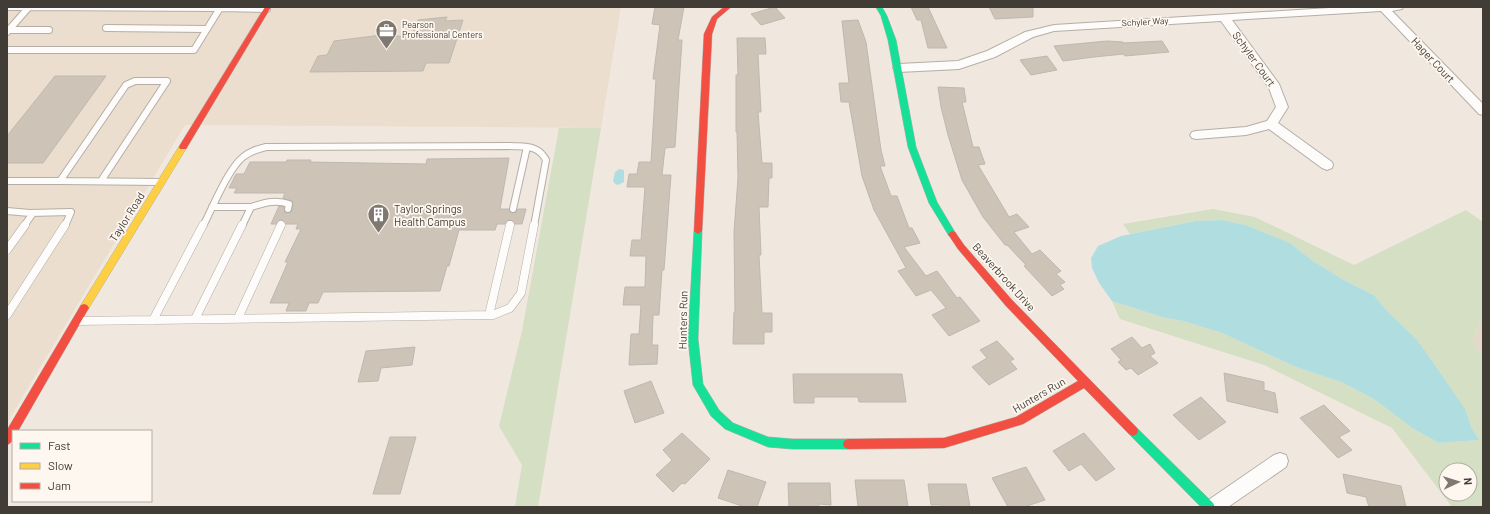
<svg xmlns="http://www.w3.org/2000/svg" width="1490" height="514" font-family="Barlow,sans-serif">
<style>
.built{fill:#ecdece}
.education{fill:#e5d8cb}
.green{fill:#d4dfc4;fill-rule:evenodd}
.water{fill:#b0dee0}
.building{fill:#cec3b7;stroke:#beb8b1}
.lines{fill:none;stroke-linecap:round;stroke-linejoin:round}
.lane-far1-casing{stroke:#b4aea7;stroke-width:8}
.lane-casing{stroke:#b4aea7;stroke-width:9}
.street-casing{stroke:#b4aea7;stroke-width:2}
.fast-casing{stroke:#b4aea7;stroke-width:1}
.slow-casing{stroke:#b4aea7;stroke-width:1}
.jam-casing{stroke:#b4aea7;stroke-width:1}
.lane-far1{stroke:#fdfcfa;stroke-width:6}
.lane{stroke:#fdfcfa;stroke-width:8}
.street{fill:#fdfcfa;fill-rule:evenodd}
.fast{fill:#16e098;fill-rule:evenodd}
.slow{fill:#ffcf43;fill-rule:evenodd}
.jam{fill:#f24e42;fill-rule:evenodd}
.labels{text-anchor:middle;stroke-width:3.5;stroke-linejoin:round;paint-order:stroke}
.far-street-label{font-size:9px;fill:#413c35;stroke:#fdf7f0}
.far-poi-label{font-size:9px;fill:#413c35;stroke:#fdf7f0;text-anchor:start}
.street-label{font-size:11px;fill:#413c35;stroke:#fdf7f0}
.poi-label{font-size:11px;fill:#413c35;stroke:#fdf7f0;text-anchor:start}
</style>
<rect width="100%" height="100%" fill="#f0e8df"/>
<path class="built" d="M7,7H621L601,128L185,125L7,423Z"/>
<path class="education" d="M1483,315V359L1473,341Z"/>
<path class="green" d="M559,128H601L538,507H515L522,465L499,426L522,331Z
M1213,209L1255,217L1354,265L1466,210L1483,222V315L1473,341L1483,359V507H1452L1392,428L1264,365L1120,319L1112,301L1162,317L1183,321L1222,333L1296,367L1341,382L1374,399L1412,428L1439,443L1478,440L1447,383L1430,358L1388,312L1374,295L1344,280L1313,261L1290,243L1246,225L1222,220L1195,221L1130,234L1123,224ZM1446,470H1470V494H1446Z"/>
<path class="water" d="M619,169L624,170V182L618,185L615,184L613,181L615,172Z
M1222,220L1246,225L1290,243L1313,261L1344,280L1374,295L1388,312L1417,340L1430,358L1465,409L1471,427L1479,440L1439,443L1412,428L1374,399L1341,382L1296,367L1222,333L1183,321L1162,317L1112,301L1099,283L1092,268L1091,258L1098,246L1121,236L1195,221Z"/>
<path class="building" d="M655,7H684L678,40H682L675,147L665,148L662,175H671L664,270H662L659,315H653L652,345H658L657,364L629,365L631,334H639L641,305H623L625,287H645L646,256H630L632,240H641L645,187H627L629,174H637L639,162H651L656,79H653L660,25L652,24Z
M775,7L785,18L761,25L751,14Z
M911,7H928L947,48H928L921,20H917Z
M989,7H1033V17L995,19Z
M447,17L445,21L463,20L449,63H426L423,71L310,72L318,56L327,55L334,41L382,35L411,37L418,20Z
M858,20L866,42L881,150L885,166H880L891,196H897L909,228H912L920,243L904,247L926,276L937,271L957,298L960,297L980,321L949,336L932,315L946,308L931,290L916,296L898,271L906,268L874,210L862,176L849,102H841L839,83H849L842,21Z
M737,38H765L766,54H758L761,112H758L762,163H772V178H769L768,207H759L761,255H759L762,313H772V332H764V344H733L734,312H735L734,232L738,178L737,132H736V75H738Z
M1107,41L1123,42V43L1162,41L1169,52L1125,56L1124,54L1094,57L1063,61L1054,46Z
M1047,56L1057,70L1031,75L1020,60Z
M55,76H106L43,163H7V136Z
M938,87L964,88L966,102H962L973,147H979L985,164L978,165L1009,217L1017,214L1029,227L1014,232L1032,254L1040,250L1061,271L1056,274L1065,282L1060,285L1064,289L1052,296L1024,266L1026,265L1007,245H1005L983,217L962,180L948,135L941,107Z
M509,158L500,209H509L512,213L516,212L518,209H526L522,224H515L510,220L505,224H497L495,230H459L449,266H447L440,291L323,292L318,303H309L306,311H286L289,303H270L288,262H285L301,229H296L298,224H286L281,220L276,224H271L279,206L284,207L285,213L291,212L293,205L292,201L283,198L285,193H234L237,188H229L236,174H244L250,162H286L287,160H311L310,162L426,164L427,159Z
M1132,337L1142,348L1150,344L1155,353L1150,356L1158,363L1138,375L1131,368L1126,370L1118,362L1121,360L1111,349Z
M997,341L1014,359L1010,361L1017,369L989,385L972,367L987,358L980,350Z
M415,347L412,365L381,368L378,381L358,382L366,351Z
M1224,373L1264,382V390L1275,393L1278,413L1227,401Z
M793,374H902L906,402H859L858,397H814V403H794Z
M651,381L664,413L635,423L624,391Z
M1201,397L1226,422L1199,440L1173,415Z
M1324,405L1350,431L1339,437L1352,450L1338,458L1300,418Z
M682,433L710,459L685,484L682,483L673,492L656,475L672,460L663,450Z
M1084,433L1115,469L1096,481L1081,464L1069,471L1053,451Z
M390,437H416L400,494H373Z
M1026,467L1045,500L1024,507H1008L992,478Z
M728,470L766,482L757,507H745L718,498Z
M1343,474L1401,486L1406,507H1369L1366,497L1347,493Z
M855,480H904L908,507H858Z
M788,483H830L831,505L819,504V507H789Z
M928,484H966L970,507H941V505H931Z"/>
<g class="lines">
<defs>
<path id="lane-far1" d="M7,7H29L7,32
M29,7L220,8
M106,28L207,29
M8,30H49
M7,50H194L220,8L267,9
M7,181H60
M101,181L167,81H135L126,85L60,181L160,182
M212,207H251L242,226
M251,207C264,203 276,199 289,204L288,209
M513,209L527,147
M7,211L30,213L71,212L65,226
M24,226L33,213
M203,226C213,207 228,169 243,157C250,151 258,149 266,147L511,146C526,147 538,145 546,160L534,226
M280,226L281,224
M510,226V224"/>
<path id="lane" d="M7,250L25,225
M7,315L65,225
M489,315L510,225
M238,318L281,225
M195,319L242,225
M153,320L203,225
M153,320L493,315L510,308L521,293L534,225
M78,321L153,320"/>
<path id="street" d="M1345,7H1403L1402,9L1392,11L1483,104V115L1479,114L1381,11L1232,20L1279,84L1288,107L1278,123L1332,162L1333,165L1332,168L1327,170L1322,168L1269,129L1246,135L1196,139L1192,138L1190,135L1192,132L1196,131L1246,127L1267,121L1276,107L1269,88L1221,21L1054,31L1033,37L995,57L959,69L899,72L895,71L893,68L895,65L899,64L958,61L987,51L1025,32L1054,25Z
M1280,453L1286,455L1288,461L1286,467L1228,507H1204L1207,501L1274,455Z"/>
<path id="fast" d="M876,7H882L887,16L896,40L916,147L937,202L956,234L955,236H949L929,203L908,147L888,40L881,16Z
M698,228L702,231L698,339L703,384L719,410L733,423L768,437L792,439H848L852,441L853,444L852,447L848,449H792L768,447L725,429L711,416L693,385L688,339L694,231Z
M1133,426L1137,428L1213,503L1215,507H1201L1129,434L1128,431L1129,428Z"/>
<path id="slow" d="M183,144L187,147L87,311L84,312L81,311L79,308L81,305L180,145Z"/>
<path id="jam" d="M265,7H271L186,149H180L179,147L180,145Z
M724,7H731L717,19L712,34L702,231L698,234L694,231L704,34L712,17Z
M952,231L955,232L964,245L1012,300L1137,428L1138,431L1137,434L1133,436L1129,434L1084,388L1023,424L944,448L848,449L844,447L843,444L844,441L848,439L944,438L1016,417L1078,381L1006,306L958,249L948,234Z
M84,304L87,305L89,308L87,311L18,431H13C13,437 14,442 7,445V430L81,305Z"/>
</defs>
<use href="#lane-far1" class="lane-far1-casing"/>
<use href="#lane" class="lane-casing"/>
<use href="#street" class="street-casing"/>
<use href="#fast" class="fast-casing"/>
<use href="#slow" class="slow-casing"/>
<use href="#jam" class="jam-casing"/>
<use href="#lane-far1" class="lane-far1"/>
<use href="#lane" class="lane"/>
<use href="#street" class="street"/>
<use href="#fast" class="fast"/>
<use href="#slow" class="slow"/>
<use href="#jam" class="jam"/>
</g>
<defs>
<symbol id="office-pin" viewBox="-11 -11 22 30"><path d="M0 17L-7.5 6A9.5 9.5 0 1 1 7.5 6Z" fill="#7e7870" stroke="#fdf7f0"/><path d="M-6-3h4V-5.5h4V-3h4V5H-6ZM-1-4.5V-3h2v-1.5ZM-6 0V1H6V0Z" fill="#fff"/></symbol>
<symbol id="building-pin" viewBox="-11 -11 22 30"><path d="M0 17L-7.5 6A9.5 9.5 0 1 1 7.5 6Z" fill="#7e7870" stroke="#fdf7f0"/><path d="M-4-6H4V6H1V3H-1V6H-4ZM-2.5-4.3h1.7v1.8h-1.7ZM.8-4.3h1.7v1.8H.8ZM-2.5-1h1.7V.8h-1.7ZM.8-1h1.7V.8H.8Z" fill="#fff"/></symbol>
</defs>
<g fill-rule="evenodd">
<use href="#office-pin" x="374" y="18" width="25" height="34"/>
<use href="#building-pin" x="366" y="202" width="25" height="34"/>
</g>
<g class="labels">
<g class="far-street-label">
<text transform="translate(1145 22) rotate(-3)" y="3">Schyler Way</text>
</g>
<g class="far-poi-label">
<text x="402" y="28">Pearson<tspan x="402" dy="10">Professional Centers</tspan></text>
</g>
<g class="street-label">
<text transform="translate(1254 59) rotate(54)" y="4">Schyler Court</text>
<text transform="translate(1433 60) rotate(47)" y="4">Hager Court</text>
<text transform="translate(127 217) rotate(-58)" y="4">Taylor Road</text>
<text transform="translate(1004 277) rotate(48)" y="4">Beaverbrook Drive</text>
<text transform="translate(683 320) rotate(-89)" y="4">Hunters Run</text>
<text transform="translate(1039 395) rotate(-30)" y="4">Hunters Run</text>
</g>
<g class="poi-label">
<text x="394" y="213">Taylor Springs<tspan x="394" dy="13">Health Campus</tspan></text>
</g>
</g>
<rect width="1490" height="514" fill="none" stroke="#413c35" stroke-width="16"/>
<rect x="12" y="430" width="140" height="72" fill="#fdf7f0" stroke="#b2aca5"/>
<rect x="20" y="443" width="20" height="6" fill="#16e098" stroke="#b2aca5"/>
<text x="48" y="450" font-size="12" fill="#413c35">Fast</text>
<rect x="20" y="463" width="20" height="6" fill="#ffcf43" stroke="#b2aca5"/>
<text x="48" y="470" font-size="12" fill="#413c35">Slow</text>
<rect x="20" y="483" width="20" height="6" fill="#f24e42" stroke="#b2aca5"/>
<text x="48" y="490" font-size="12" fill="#413c35">Jam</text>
<g transform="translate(1458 482) rotate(86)"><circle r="19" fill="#fdf7f0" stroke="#b2aca5"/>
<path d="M0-3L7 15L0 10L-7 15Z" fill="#7e7870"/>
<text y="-6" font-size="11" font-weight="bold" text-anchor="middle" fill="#413c35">N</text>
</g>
</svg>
